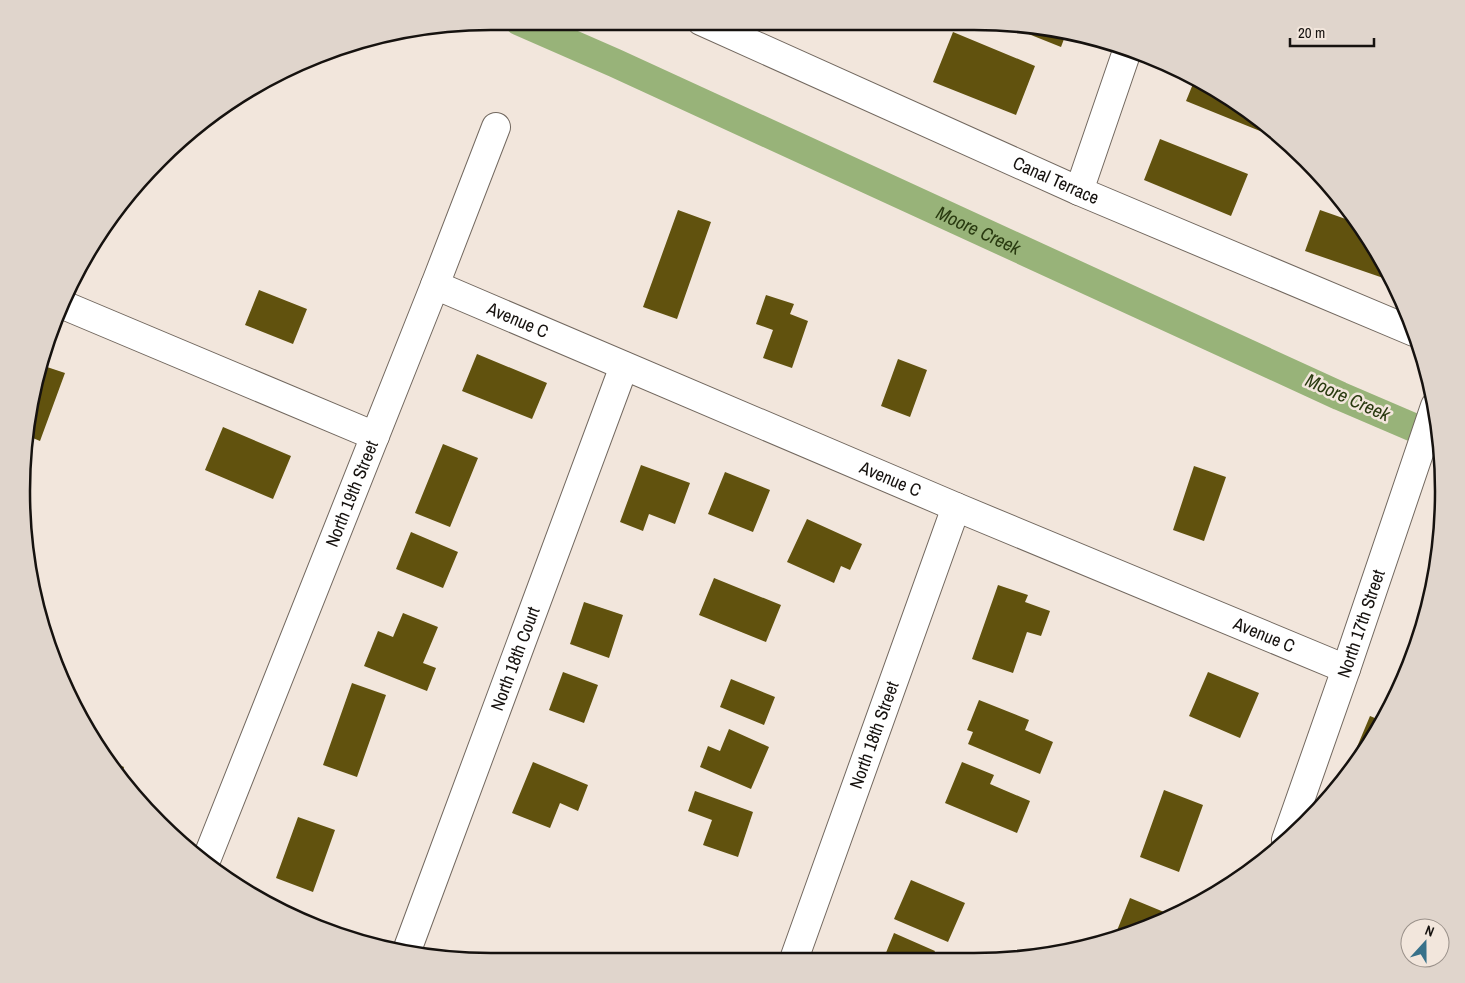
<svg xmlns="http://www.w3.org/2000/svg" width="1465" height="983" font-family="'Archivo Narrow',sans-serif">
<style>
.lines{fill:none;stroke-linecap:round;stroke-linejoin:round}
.canal{stroke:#98b379;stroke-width:29}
.building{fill:#61520e}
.minor-casing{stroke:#72685f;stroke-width:30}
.tertiary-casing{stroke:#72685f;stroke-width:30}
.minor{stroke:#fff;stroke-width:28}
.tertiary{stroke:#fff;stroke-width:28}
.labels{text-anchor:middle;stroke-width:5;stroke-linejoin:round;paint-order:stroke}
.street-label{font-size:18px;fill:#16120f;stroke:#f2e6dc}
.water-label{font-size:19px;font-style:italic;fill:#293a10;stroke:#f2e6dc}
.rim{fill:none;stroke:#16120f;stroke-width:2.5}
</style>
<rect width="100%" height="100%" fill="#f2e6dc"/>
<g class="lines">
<path class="canal" id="s1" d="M519,21L615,63L1340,396L1438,438"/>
</g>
<path class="building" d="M1018,26L1065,30L1067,31L1061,47L1016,29Z
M953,32L1035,66L1016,115L933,82Z
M1195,79L1266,130L1265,133L1186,101Z
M1160,139L1248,174L1231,216L1144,180Z
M678,210L711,222L677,319L643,307Z
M1320,210L1360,224L1364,230L1392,281L1305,251Z
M259,290L307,309L293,344L245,325Z
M766,295L794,304L790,314L808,321L792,368L763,358L773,330L756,324Z
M477,354L547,383L532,419L462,391Z
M898,359L927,370L910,417L881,406Z
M44,366L65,373L40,441L28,436Z
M223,427L291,456L273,499L205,470Z
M443,444L478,458L450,527L415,513Z
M641,465L690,483L675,524L649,514L643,531L620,522Z
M1194,466L1226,477L1204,541L1173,530Z
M725,472L770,490L753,532L708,514Z
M807,519L862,544L850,570L841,566L834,583L787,562Z
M411,532L458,552L443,588L396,569Z
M714,578L781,605L766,642L699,615Z
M998,585L1028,595L1025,602L1050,611L1041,636L1027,632L1013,673L972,659Z
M584,602L623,615L609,658L570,644Z
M403,613L438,627L423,663L436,668L427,691L364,666L378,631L393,637Z
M563,672L598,685L584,723L549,710Z
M1208,672L1259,693L1240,738L1189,716Z
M731,679L775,697L764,725L720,707Z
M352,683L386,695L357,777L323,765Z
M979,700L1029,720L1025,730L1053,742L1040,774L968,744L973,732L967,730Z
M1370,716L1382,721L1366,751L1357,747Z
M729,729L769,747L751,789L700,767L708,746L720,751Z
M110,761L124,767L121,775Z
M533,762L588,785L578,811L560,803L550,828L512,813Z
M962,762L994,775L990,784L1030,801L1017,833L945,803Z
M1164,790L1203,805L1179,872L1140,857Z
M695,791L753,812L738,857L703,845L712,820L688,811Z
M298,817L335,830L313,892L276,878Z
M911,880L965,903L948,942L894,919Z
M1130,898L1164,912L1160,923L1154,926L1114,938Z
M894,933L935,951L930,962H887L883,960Z"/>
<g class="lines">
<defs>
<g id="minor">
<path id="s2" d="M701,21L1079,191L1414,332"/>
<path d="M1079,191L1127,51"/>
<path id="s3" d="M435,285L956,507L1346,669"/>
<path d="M61,304L375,436"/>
<path id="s4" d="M207,858L435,285L496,127"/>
<path id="s5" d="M406,953L624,366"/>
<path id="s6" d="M793,962L956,507"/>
</g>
<g id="tertiary">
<path id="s7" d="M1286,840L1346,669L1435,406"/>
</g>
</defs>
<use href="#minor" class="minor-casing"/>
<use href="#tertiary" class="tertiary-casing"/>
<use href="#minor" class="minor"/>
<use href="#tertiary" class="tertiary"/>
</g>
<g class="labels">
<g class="street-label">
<text dy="6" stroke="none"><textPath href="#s2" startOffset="389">Canal Terrace</textPath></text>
<text dy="6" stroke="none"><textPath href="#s3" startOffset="90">Avenue C</textPath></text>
<text dy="6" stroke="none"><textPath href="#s3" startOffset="495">Avenue C</textPath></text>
<text dy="6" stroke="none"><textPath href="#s4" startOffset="392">North 19th Street</textPath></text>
<text dy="6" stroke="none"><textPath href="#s7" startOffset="229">North 17th Street</textPath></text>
<text dy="6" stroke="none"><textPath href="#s3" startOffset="900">Avenue C</textPath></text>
<text dy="6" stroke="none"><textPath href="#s5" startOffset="314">North 18th Court</textPath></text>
<text dy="6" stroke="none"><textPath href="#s6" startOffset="241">North 18th Street</textPath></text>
</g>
<g class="water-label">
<text dy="7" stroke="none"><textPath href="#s1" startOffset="505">Moore Creek</textPath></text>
<text transform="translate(1348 397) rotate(24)" y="7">Moore Creek</text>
</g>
</g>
<path d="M0 0H1465V983H0ZM491 30H974A461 461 0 0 1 1435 491V492A461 461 0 0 1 974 953H491A461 461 0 0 1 30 492V491A461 461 0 0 1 491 30Z" fill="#e0d5cc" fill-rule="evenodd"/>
<path class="rim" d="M491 30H974A461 461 0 0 1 1435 491V492A461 461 0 0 1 974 953H491A461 461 0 0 1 30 492V491A461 461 0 0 1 491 30Z"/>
<g transform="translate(1425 943) rotate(21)"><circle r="24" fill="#f2e6dc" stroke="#9a918a"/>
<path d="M0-4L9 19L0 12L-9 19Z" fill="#37718a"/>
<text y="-8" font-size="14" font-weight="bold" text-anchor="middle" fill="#16120f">N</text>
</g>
<path d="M1290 38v8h84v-8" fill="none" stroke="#16120f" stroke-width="2.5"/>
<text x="1298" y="38" font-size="15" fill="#16120f" stroke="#f2e6dc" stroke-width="4" paint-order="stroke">20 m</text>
</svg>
